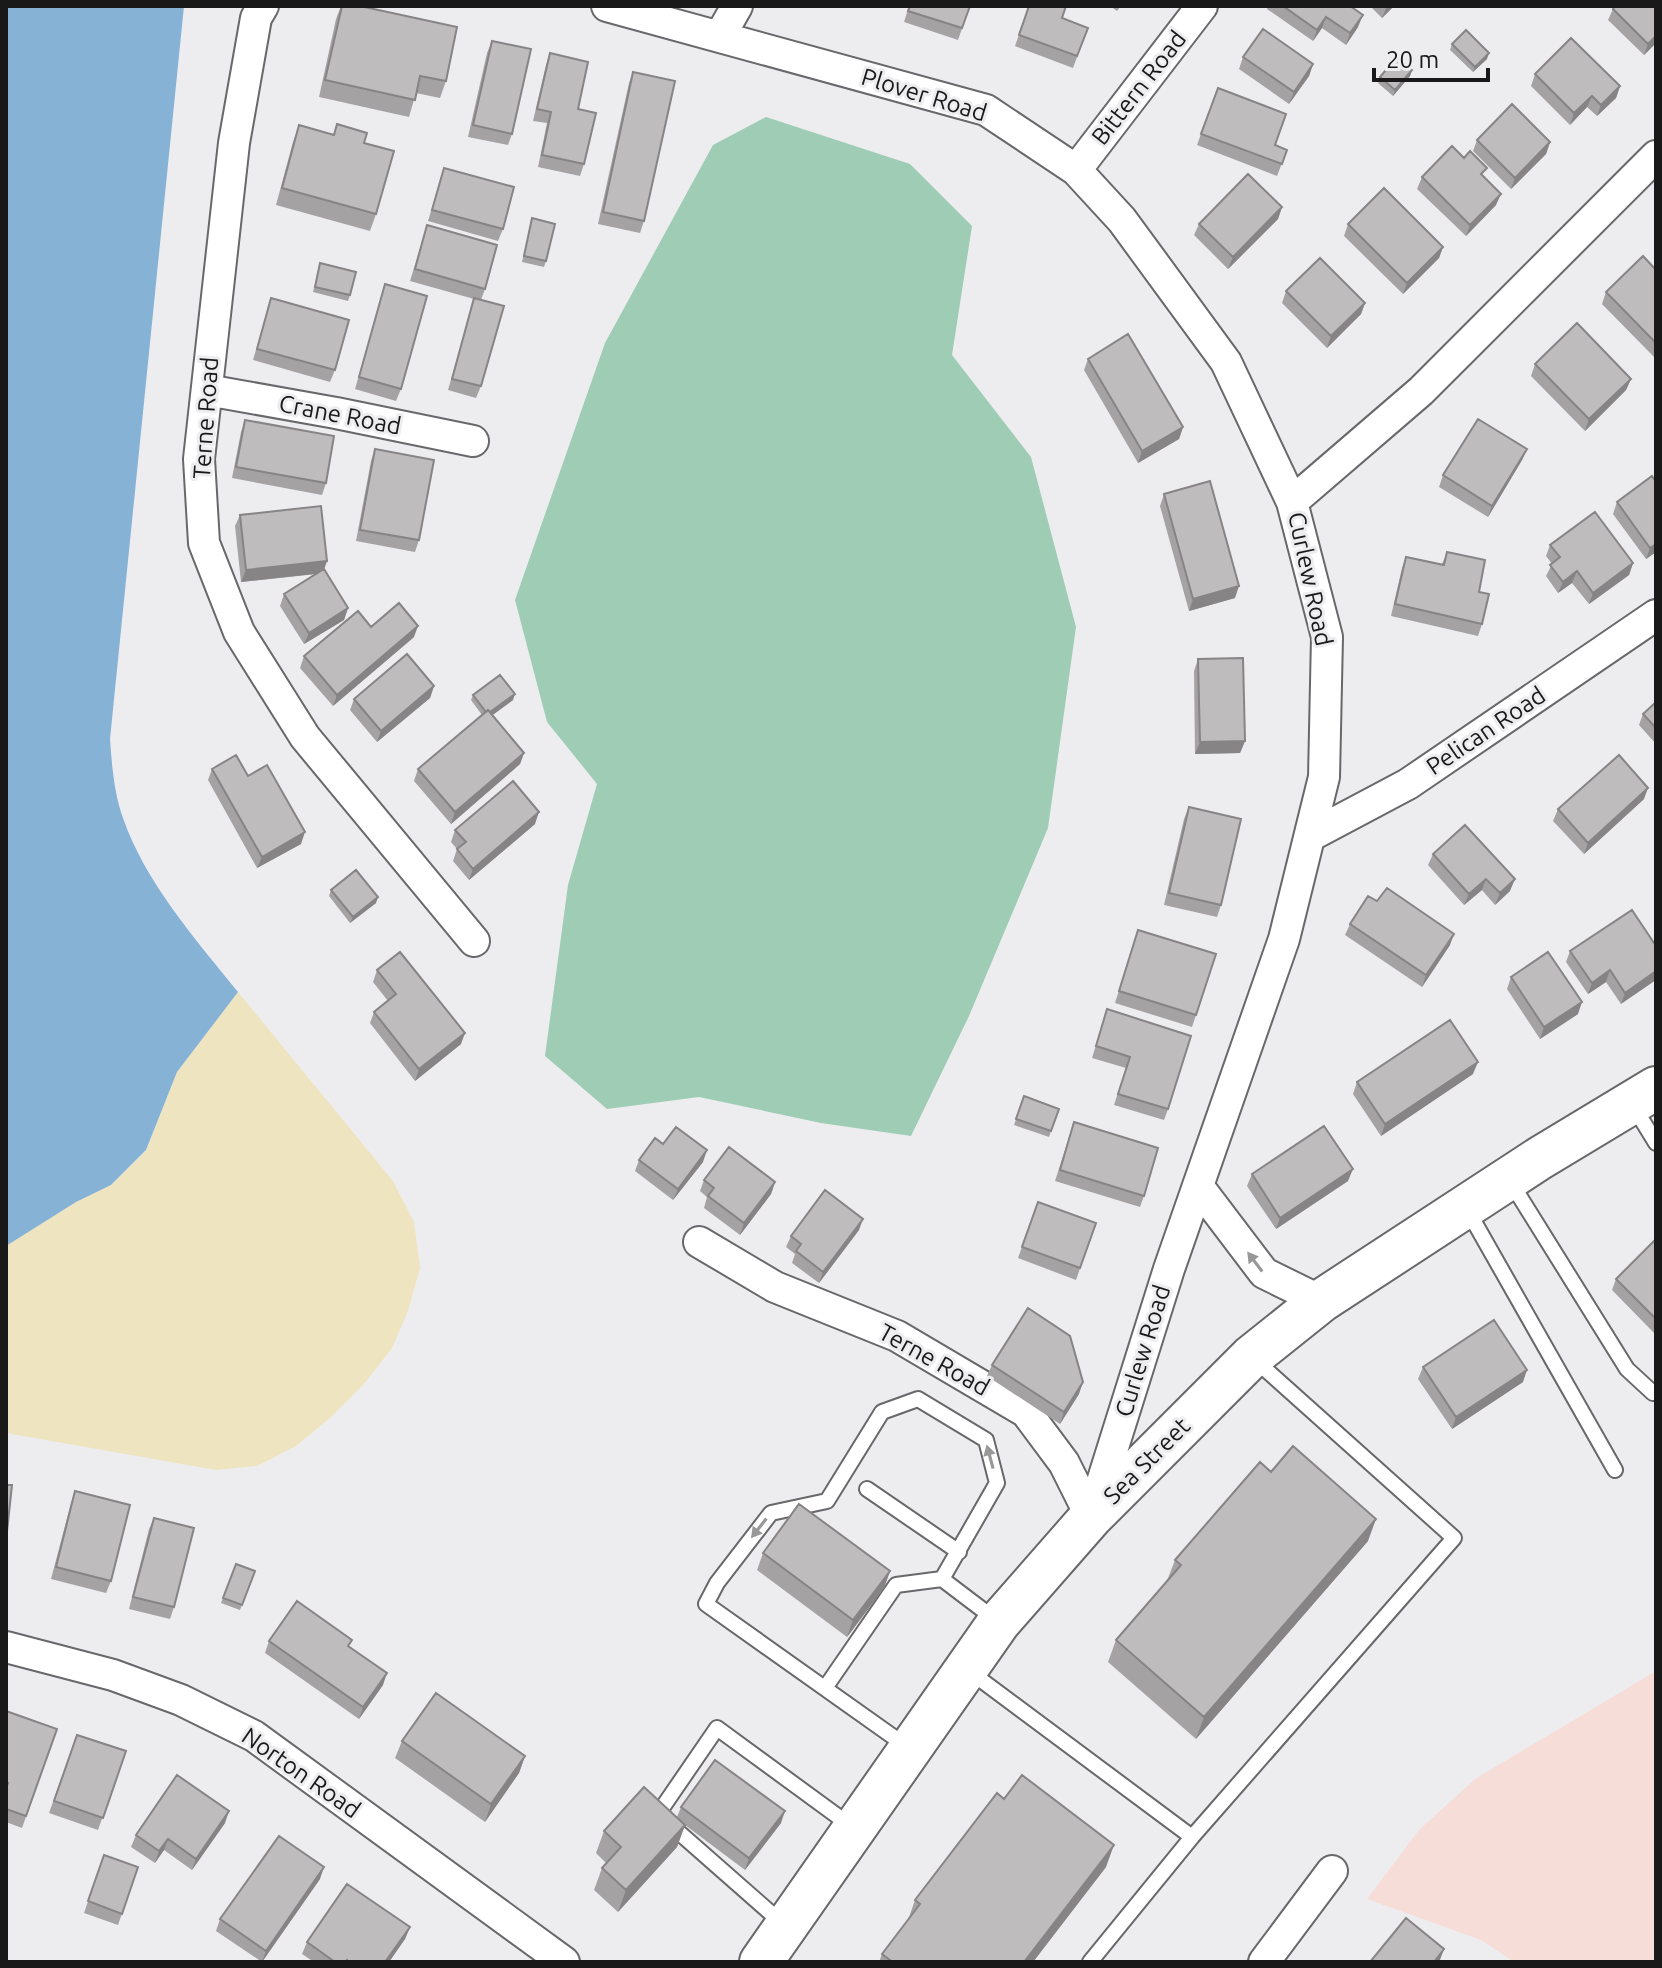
<svg xmlns="http://www.w3.org/2000/svg" width="1662" height="1968" font-family="Ubuntu,sans-serif">
<style>
.education{fill:#f7ddd7}
.green{fill:#9eccb5}
.sand{fill:#eee4bf}
.water{fill:#86b2d6}
.lines{fill:none;stroke-linecap:round;stroke-linejoin:round}
.lane-casing{stroke:#68686b;stroke-width:18}
.street-casing{stroke:#68686b;stroke-width:34}
.secondary-casing{stroke:#68686b;stroke-width:46}
.lane{stroke:#fff;stroke-width:14}
.street{stroke:#fff;stroke-width:30}
.secondary{stroke:#fff;stroke-width:42}
.wall{fill:#a4a2a3}
.shaded-wall{fill:#868485}
.building{fill:#bfbcbe;stroke:#868485;stroke-width:2}
.oneway{fill:#989898}
.labels{text-anchor:middle;stroke-width:6;stroke-linejoin:round;paint-order:stroke}
.street-label{font-size:24px;fill:#19191a;stroke:#ededf0}
</style>
<rect width="100%" height="100%" fill="#ededf0"/>
<path class="education" d="M1656,1671V1962H1514L1481,1940L1367,1899L1419,1830L1475,1779Z"/>
<path class="green" d="M766,117L910,164L972,226L952,355L1031,457L1076,627L1048,828L969,1016L911,1136L821,1123L699,1097L607,1109L545,1056L568,885L597,784L547,722L515,600L605,343L713,145Z"/>
<path class="sand" d="M238,992L393,1181L414,1222L420,1268L408,1311L392,1348L364,1384L330,1418L296,1446L257,1466L216,1470L6,1433V1246L76,1202L111,1185L146,1151L177,1072Z"/>
<path class="water" d="M6,6H184L110,739C112,766 114,793 123,818C145,882 196,940 238,992L177,1072L146,1150L111,1185L76,1202L6,1246Z"/>
<g class="lines">
<defs>
<path id="lane" d="M1634,1107L1656,1143
M1510,1181L1627,1369L1653,1393L1656,1392
M1468,1211L1615,1470
M867,1489L959,1552
M969,1671L1192,1837L1454,1538L1254,1359
M825,1688L896,1585L942,1579L996,1620
M909,1748L706,1604L717,1583L771,1513L827,1501L882,1412L918,1399L986,1440L997,1483L942,1579
M782,1923L658,1814L717,1728L851,1826
M1090,1962L1192,1837"/>
<path id="street" d="M263,6L256,18L234,143L199,459L204,543L239,632L305,737L474,941
M607,6L986,110L1076,170L1122,220L1226,362L1292,502
M720,36L737,6
M1076,170L1202,6
M207,390L336,413L473,441
M1310,836L1408,784L1656,615
M1198,1186L1264,1273L1321,1301
M699,1242L775,1287L897,1336L1026,1412L1064,1463L1091,1517
M1093,1511L1169,1269L1284,939L1324,777L1327,637L1292,502L1421,391L1656,156
M6,1647L113,1675L181,1700L254,1736L564,1962
M1264,1962L1332,1871"/>
<path id="secondary" d="M761,1962L999,1622L1091,1517L1251,1357L1321,1301L1540,1158L1656,1088"/>
</defs>
<use href="#lane" class="lane-casing"/>
<use href="#street" class="street-casing"/>
<use href="#secondary" class="secondary-casing"/>
<use href="#lane" class="lane"/>
<use href="#street" class="street"/>
<use href="#secondary" class="secondary"/>
</g>
<path class="wall" d="M341,6L446,81L440,98L416,93L409,117L319,97L336,19Z
M909,6H970L958,40L904,22Z
M1029,6L1088,28L1073,68L1015,46Z
M1110,6H1121L1117,11Z
M1268,6H1350L1358,27L1346,45L1322,28L1313,41L1267,9Z
M1370,6H1394L1382,18Z
M1613,9L1656,43L1644,55L1608,20Z
M492,41L512,134L508,145L468,137L487,53Z
M1452,44L1487,59L1473,72L1450,50Z
M550,53L578,109L584,164L580,176L538,167L547,123L533,121L546,65Z
M1243,57L1313,64L1309,76L1289,104L1239,69Z
M1412,70L1410,76L1393,96L1378,83L1380,77Z
M633,72L644,221L640,233L598,224L629,83Z
M1535,74L1620,86L1616,98L1597,116L1587,107L1570,125L1531,86Z
M1218,88L1275,145L1287,150L1277,176L1197,145Z
M337,124L364,143L376,214L370,231L276,205L293,142L299,125L333,135Z
M1477,140L1550,142L1546,154L1511,189L1473,151Z
M444,168L503,229L498,241L428,221Z
M1483,176L1496,205L1466,236L1417,189L1422,177Z
M1282,207L1278,219L1228,269L1194,235L1199,224Z
M532,218L546,261L544,267L522,262Z
M1348,224L1443,247L1439,258L1403,294L1344,236Z
M427,225L485,289L481,300V386L476,398L448,390L474,299L410,281Z
M320,263L350,295L348,301L313,292Z
M1656,270V359L1602,304L1606,292Z
M385,284L401,389L396,401L355,389Z
M1286,291L1365,303L1361,314L1327,348L1282,303Z
M271,298L335,370L330,382L253,360Z
M1088,359L1183,427L1179,439L1138,463L1084,370Z
M1535,364L1631,379L1626,390L1585,431L1531,376Z
M245,420L326,483L322,495L232,478L241,432Z
M375,449L419,540L415,552L356,541L371,461Z
M1527,449L1522,460L1488,517L1439,487L1443,475Z
M1164,494L1235,598L1189,611L1160,506Z
M1617,502L1656,552L1646,559L1613,514Z
M240,515L324,569L348,608L344,620L304,644L280,606L284,594L317,574L241,582L235,526Z
M1550,545L1633,563L1629,575L1589,604L1572,583L1558,593L1546,576L1552,564L1546,556Z
M1447,552L1482,624L1478,636L1391,616L1402,568L1406,557L1442,564Z
M371,627L414,637L333,706L300,668L304,656Z
M1198,659L1245,741L1240,753L1195,754L1194,671Z
M434,686L430,698L377,742L350,710L354,699Z
M473,695L513,700L492,715L524,753L520,764L451,824L414,781L418,769L482,715L471,700Z
M1656,702V744L1639,725L1643,714Z
M212,769L248,776L301,844L257,868L208,780Z
M1644,799L1584,854L1553,821L1558,809Z
M1189,807L1221,905L1217,917L1164,905L1184,819Z
M535,824L469,880L453,861L457,849L451,842L455,830Z
M1433,854L1510,891L1495,905L1482,890L1464,905L1428,865Z
M331,890L376,903L350,923L329,896Z
M1350,924L1450,945L1422,987L1345,935Z
M1134,942L1196,1015L1192,1027L1115,1003Z
M1656,946L1621,1004L1606,982L1588,994L1566,962L1570,951Z
M377,970L461,1044L415,1081L370,1023L374,1012L388,1001L373,982Z
M1511,977L1578,1014L1540,1039L1507,989Z
M1107,1009L1168,1109L1164,1120L1114,1105L1126,1068L1092,1058Z
M1473,1074L1381,1136L1353,1094L1357,1082Z
M1024,1096L1059,1109L1049,1137L1014,1125Z
M1074,1122L1144,1196L1140,1207L1055,1181Z
M663,1144L703,1162L673,1200L635,1171L639,1160Z
M1252,1174L1348,1181L1276,1229L1247,1186Z
M704,1180L775,1182L771,1194L740,1235L704,1208L707,1197L700,1191Z
M1038,1202L1096,1223L1076,1280L1018,1258Z
M859,1230L819,1283L792,1263L795,1254L786,1247L791,1236Z
M1656,1239V1335L1612,1290L1616,1279Z
M992,1365L1079,1394L1060,1424L987,1376Z
M1423,1367L1523,1382L1452,1429L1418,1379Z
M1271,1472L1368,1541L1196,1739L1108,1662L1116,1640L1167,1581L1175,1560Z
M75,1491L111,1581L106,1593L51,1579L71,1503Z
M154,1518L174,1607L170,1619L129,1609L149,1529Z
M763,1553L890,1571L884,1588L847,1637L757,1570Z
M236,1564L255,1571L240,1610L221,1603Z
M269,1641L350,1647L383,1685L359,1719L265,1653Z
M6,1711L57,1729L22,1828L6,1822Z
M77,1735L126,1751L98,1830L49,1813Z
M402,1741L525,1756L519,1773L485,1822L395,1758Z
M681,1807L781,1823L745,1870L685,1825L677,1847L618,1912L594,1890L602,1868L606,1863L596,1853L604,1831L677,1817Z
M225,1823L192,1870L164,1850L155,1863L131,1847L136,1835Z
M104,1855L138,1867L118,1925L84,1913Z
M1106,1867L1033,1962H879L882,1954L908,1920L915,1900Z
M320,1879L262,1962L216,1931L220,1919Z
M410,1927L405,1939L389,1962H314L302,1954L307,1942Z"/>
<path class="shaded-wall" d="M1387,6H1394L1382,18Z
M1363,15L1358,27L1346,45L1350,33Z
M1326,17L1322,28L1313,41L1317,30Z
M1656,36V43L1644,55L1648,44Z
M1489,53L1487,59L1473,72L1475,67Z
M1313,64L1309,76L1289,104L1294,92Z
M1412,70L1410,76L1393,96L1395,90Z
M1620,86L1616,98L1597,116L1601,105Z
M1592,96L1587,107L1570,125L1574,113Z
M1550,142L1546,154L1511,189L1515,178Z
M1501,194L1496,205L1466,236L1470,225Z
M1282,207L1278,219L1228,269L1233,257Z
M1443,247L1439,258L1403,294L1407,283Z
M1365,303L1361,314L1327,348L1331,336Z
M1631,379L1626,390L1585,431L1589,419Z
M1183,427L1179,439L1138,463L1142,451Z
M1527,449L1522,460L1488,517L1492,506Z
M1656,544V552L1646,559L1650,548Z
M327,561L323,573L241,582L246,570Z
M1633,563L1629,575L1589,604L1593,593Z
M1577,571L1572,583L1558,593L1563,582Z
M1239,586L1235,598L1189,611L1193,599Z
M348,608L344,620L304,644L309,633Z
M418,626L414,637L333,706L337,695Z
M434,686L430,698L377,742L381,731Z
M515,694L513,700L486,720L488,714Z
M1245,741L1240,753L1195,754L1200,742Z
M524,753L520,764L451,824L455,812Z
M1648,788L1644,799L1584,854L1588,843Z
M539,812L535,824L469,880L473,869Z
M305,832L301,844L257,868L262,857Z
M1486,879L1482,890L1464,905L1469,894Z
M1515,879L1510,891L1495,905L1500,893Z
M378,897L376,903L350,923L353,917Z
M1454,934L1450,945L1422,987L1426,975Z
M1610,970L1606,982L1588,994L1592,983Z
M1656,971V980L1621,1004L1625,993Z
M1582,1002L1578,1014L1540,1039L1544,1027Z
M465,1033L461,1044L415,1081L419,1069Z
M1478,1062L1473,1074L1381,1136L1385,1124Z
M707,1150L703,1162L673,1200L678,1189Z
M1353,1169L1348,1181L1276,1229L1280,1218Z
M775,1182L771,1194L740,1235L744,1223Z
M863,1219L859,1230L819,1283L823,1272Z
M1527,1370L1523,1382L1452,1429L1456,1417Z
M1083,1382L1079,1394L1060,1424L1064,1412Z
M1376,1519L1368,1541L1196,1739L1204,1717Z
M890,1571L884,1588L847,1637L853,1620Z
M387,1673L383,1685L359,1719L363,1707Z
M525,1756L519,1773L485,1822L491,1804Z
M229,1811L225,1823L192,1870L196,1859Z
M785,1811L781,1823L745,1870L749,1858Z
M685,1825L677,1847L618,1912L626,1890Z
M168,1839L164,1850L155,1863L159,1851Z
M1114,1845L1106,1867L1033,1962H1024Z
M324,1867L320,1879L262,1962L266,1951Z
M410,1927L405,1939L389,1962H385Z
M1444,1949L1440,1960L1439,1962H1434Z"/>
<path class="building" d="M342,6H360L457,27L446,81L420,76L415,100L325,80Z
M910,6H970L962,28L908,11Z
M1029,6H1066L1062,18L1088,28L1077,56L1019,35Z
M1283,6H1350L1363,15L1350,33L1326,17L1317,30Z
M1615,6H1656V36L1648,44L1613,9Z
M1263,29L1313,64L1294,92L1243,57Z
M1466,30L1489,53L1475,67L1452,44Z
M1571,38L1620,86L1601,105L1592,96L1574,113L1535,74Z
M492,41L531,49L512,134L473,125Z
M550,53L588,62L578,109L596,113L584,164L542,155L551,112L537,109Z
M1397,57L1412,70L1395,90L1380,77Z
M633,72L675,81L644,221L603,212Z
M1218,88L1286,114L1275,145L1287,150L1282,164L1201,134Z
M1512,104L1550,142L1515,178L1477,140Z
M337,124L367,133L364,143L394,151L376,214L282,188L299,125L334,135Z
M1452,146L1464,158L1470,151L1487,168L1481,174L1501,194L1470,225L1422,177Z
M444,168L514,187L503,229L432,210Z
M1248,174L1282,207L1233,257L1199,224Z
M1384,188L1443,247L1407,283L1348,224Z
M532,218L555,224L546,261L524,256Z
M427,225L497,245L485,289L415,269Z
M1643,256L1656,270V343L1606,292Z
M1320,258L1365,303L1331,336L1286,291Z
M320,263L356,272L350,295L315,287Z
M385,284L427,296L401,389L359,377Z
M271,298L349,320L335,370L257,349Z
M474,298L504,306L481,386L452,379Z
M1577,323L1631,379L1589,419L1535,364Z
M1128,334L1183,427L1142,451L1088,359Z
M1478,419L1527,449L1492,506L1443,475Z
M245,420L334,436L326,483L236,467Z
M375,449L434,460L419,540L360,530Z
M1652,476L1656,482V544L1650,548L1617,502Z
M1210,481L1239,586L1193,599L1164,494Z
M321,506L327,561L246,570L240,515Z
M1595,512L1633,563L1593,593L1577,571L1563,582L1550,565L1560,557L1550,545Z
M1447,552L1485,560L1479,592L1489,594L1482,624L1395,604L1406,557L1444,565Z
M324,569L348,608L309,633L284,594Z
M399,603L418,626L337,695L304,656L358,611L371,627Z
M407,654L434,686L381,731L354,699Z
M1243,658L1245,741L1200,742L1198,659Z
M500,675L515,694L490,712L488,710L486,712L473,695Z
M1656,702V728L1643,714Z
M488,710L524,753L455,812L418,769Z
M236,755L248,776L267,765L305,832L262,857L212,769Z
M1619,755L1648,788L1588,843L1558,809Z
M513,781L539,812L473,869L457,849L466,842L455,830Z
M1189,807L1241,819L1221,905L1169,893Z
M1465,825L1515,879L1500,893L1486,879L1469,894L1433,854Z
M356,870L378,897L353,917L331,890Z
M1387,888L1454,934L1426,975L1350,924L1368,896L1377,901Z
M1632,910L1656,946V971L1625,993L1610,970L1592,983L1570,951Z
M1138,930L1216,954L1196,1015L1119,991Z
M400,952L465,1033L419,1069L374,1012L396,994L377,970Z
M1548,952L1582,1002L1544,1027L1511,977Z
M1107,1009L1191,1036L1168,1109L1118,1094L1130,1057L1096,1046Z
M1450,1020L1478,1062L1385,1124L1357,1082Z
M1024,1096L1059,1109L1051,1131L1016,1119Z
M1074,1122L1158,1148L1144,1196L1060,1170Z
M1324,1126L1353,1169L1280,1218L1252,1174Z
M676,1127L707,1150L678,1189L639,1160L655,1138L663,1144Z
M729,1147L775,1182L744,1223L708,1196L714,1188L704,1180Z
M825,1190L863,1219L823,1272L796,1251L801,1244L791,1236Z
M1038,1202L1096,1223L1080,1268L1022,1247Z
M1656,1239V1319L1616,1279Z
M1028,1308L1070,1336L1083,1382L1064,1412L992,1365Z
M1494,1320L1527,1370L1456,1417L1423,1367Z
M1293,1446L1376,1519L1204,1717L1116,1640L1181,1565L1175,1560L1260,1462L1271,1472Z
M6,1485H12L6,1541Z
M75,1491L130,1505L111,1581L56,1567Z
M799,1504L890,1571L853,1620L763,1553Z
M154,1518L194,1528L174,1607L133,1597Z
M236,1564L255,1571L242,1605L223,1598Z
M297,1601L352,1640L348,1646L387,1673L363,1707L269,1641Z
M436,1693L525,1756L491,1804L402,1741Z
M6,1711L57,1729L26,1816L6,1809V1789L8,1783L6,1782Z
M77,1735L126,1751L103,1818L54,1801Z
M715,1760L785,1811L749,1858L681,1807Z
M177,1775L229,1811L196,1859L168,1839L159,1851L136,1835Z
M1022,1775L1114,1845L1024,1962H888L890,1960L882,1954L920,1904L915,1900L997,1793L1004,1799Z
M644,1787L685,1825L626,1890L602,1868L621,1847L604,1831Z
M279,1836L324,1867L266,1951L220,1919Z
M104,1855L138,1867L122,1914L88,1901Z
M347,1884L410,1927L385,1962H349L347,1960L346,1962H335L307,1942Z
M1406,1918L1444,1949L1434,1962H1370Z"/>
<defs><path id="oneway-solid" d="M-6-.8H1V-3.2L6.5 0L1 3.2V.8H-6Z" transform="scale(2)"/></defs>
<g class="oneway">
<use href="#oneway-solid" transform="translate(1255 1262) rotate(-127)"/>
<use href="#oneway-solid" transform="translate(990 1457) rotate(-105)"/>
<use href="#oneway-solid" transform="translate(759 1528) rotate(128)"/>
</g>
<g class="labels">
<g class="street-label">
<text transform="translate(1139 88) rotate(-52)" y="8">Bittern Road</text>
<text transform="translate(924 95) rotate(17)" y="8">Plover Road</text>
<text transform="translate(340 415) rotate(11)" y="8">Crane Road</text>
<text transform="translate(206 418) rotate(-86)" y="8">Terne Road</text>
<text transform="translate(1310 579) rotate(78)" y="8">Curlew Road</text>
<text transform="translate(1486 731) rotate(-34)" y="8">Pelican Road</text>
<text transform="translate(1143 1351) rotate(-73)" y="8">Curlew Road</text>
<text transform="translate(934 1360) rotate(29)" y="8">Terne Road</text>
<text transform="translate(1147 1461) rotate(-45)" y="8">Sea Street</text>
<text transform="translate(301 1773) rotate(35)" y="8">Norton Road</text>
</g>
</g>
<rect width="1662" height="1968" fill="none" stroke="#19191a" stroke-width="16"/>
<path d="M1374 68v12h114v-12" fill="none" stroke="#19191a" stroke-width="4"/>
<text x="1386" y="68" font-size="24" fill="#19191a" stroke="#ededf0" stroke-width="6" paint-order="stroke">20 m</text>
</svg>
